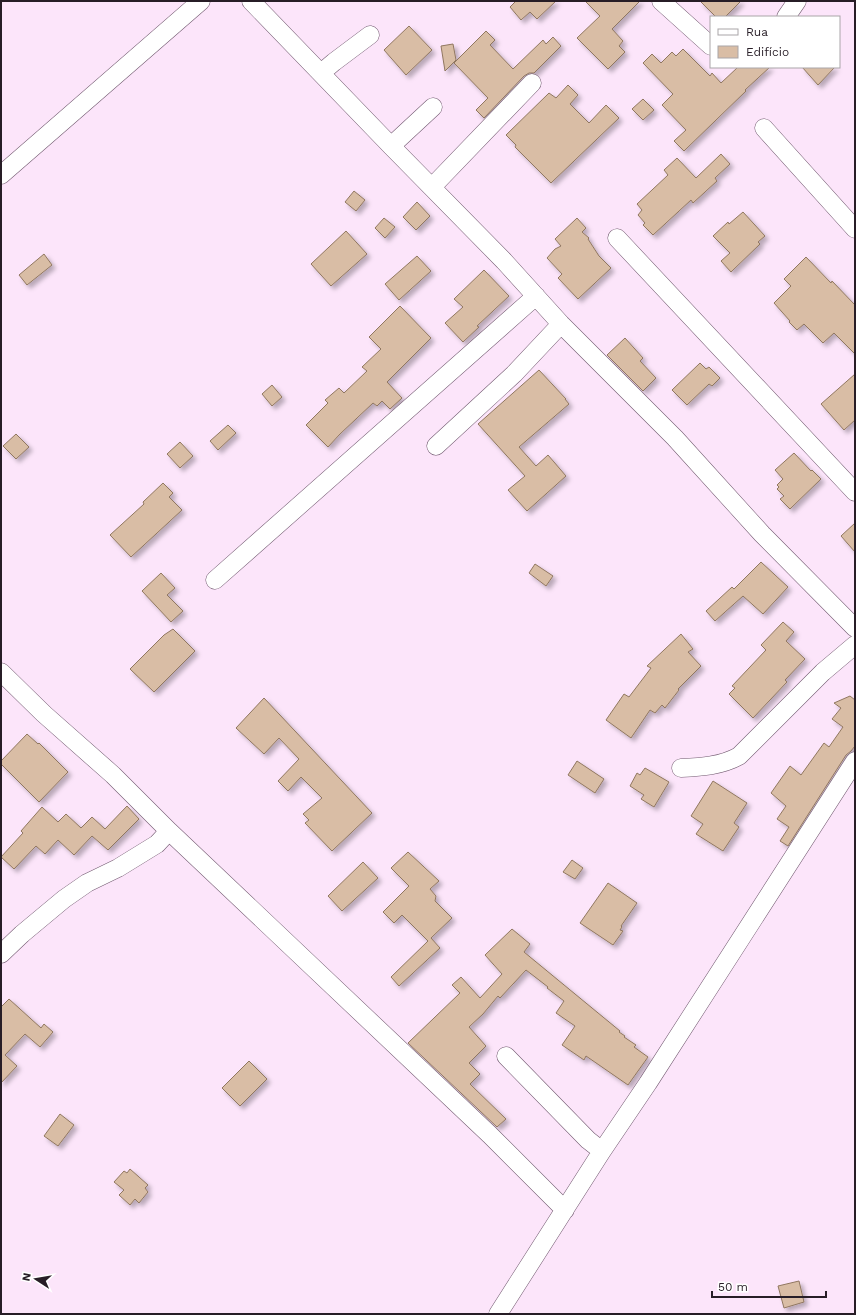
<svg xmlns="http://www.w3.org/2000/svg" width="856" height="1315" font-family="'Work Sans',sans-serif">
<style>
.building{fill:#d9bda5;stroke:#907760;filter:url(#shadow)}
.lines{fill:none;stroke-linecap:round;stroke-linejoin:round}
.minor-casing{stroke:#725a70;stroke-width:19}
.minor{stroke:#fff;stroke-width:18}
</style>
<defs>
<filter id="shadow"><feDropShadow dx="3.5" dy="3.5" stdDeviation="2" flood-color="#0004"/></filter>
</defs>
<rect width="100%" height="100%" fill="#fce5fa"/>
<path class="building" d="M516,1H556L537,19L530,12L521,20L510,7Z
M585,1H640L612,29L623,41L619,46L625,52L608,69L577,38L600,16Z
M700,1H741L725,17H716Z
M409,26L432,50L406,75L384,50Z
M486,31L495,40L490,45L513,69L543,40L546,44L553,37L561,46L534,73H529L524,76L484,118L476,110L488,98L454,63Z
M453,44L456,60L445,71L441,46Z
M683,49L710,76L712,73L721,83L738,67H770L745,90L746,91L684,151L674,141L686,130L662,105L673,94L643,63L652,54L661,63L672,52L676,56Z
M802,67H835L818,85Z
M568,85L578,95L570,104L589,123L606,105L619,118L551,183L515,147L516,145L506,135L549,93L556,98Z
M643,99L654,110L643,120L632,109Z
M721,154L730,164L715,178L717,181L693,203L691,200L653,235L643,225L645,223L638,215L642,210L637,204L668,175L664,170L677,158L696,178Z
M354,191L365,200L356,211L345,202Z
M417,202L430,216L416,230L403,217Z
M743,212L765,236L758,242L760,244L731,272L721,261L730,253L713,236L728,222L729,224Z
M384,218L395,227L385,238L375,228Z
M577,218L586,228L582,232L589,238L588,239L599,256L611,268L578,299L558,278L562,274L547,258L555,249L561,246L555,239Z
M346,231L367,254L331,286L311,264Z
M44,254L52,265L27,285L19,275Z
M417,256L431,271L399,300L385,284Z
M806,257L831,283L832,281L855,305V354L834,333L823,343L804,324L797,330L789,322L790,321L774,303L791,286L784,279Z
M484,270L509,296L477,326L479,327L463,342L445,323L463,307L454,299Z
M400,306L431,338L387,382L402,398L390,409L382,401L377,406L373,403L340,434L328,447L306,425L328,403L325,400L339,388L344,393L367,371L362,367L381,349L369,337Z
M625,338L643,358L640,361L656,378L643,391L607,355Z
M700,363L706,369L709,367L720,378L712,386L709,384L687,405L672,390Z
M539,370L566,399H565L569,404L519,447L536,466L548,455L566,476L527,511L508,490L525,476L478,424Z
M855,374V420L844,430L821,404Z
M272,385L282,397L272,406L262,394Z
M228,425L236,433L218,450L210,441Z
M16,434L29,447L16,459L3,446Z
M180,442L193,456L180,468L167,454Z
M794,453L811,471L812,470L821,479L790,509L780,499L784,496L777,489L779,487L777,485L783,479L775,470Z
M163,483L173,493L169,497L182,510L131,557L110,535L144,504L143,502Z
M855,523V552L841,536Z
M761,562L788,587L763,614L743,596L715,621L706,611L732,587L734,589Z
M535,564L553,576L546,586L529,573Z
M161,573L175,588L167,595L183,611L171,622L142,591Z
M783,622L794,632L786,641L805,659L785,680L787,682L753,718L729,694L735,688L732,686L766,650L761,645Z
M173,629L195,651L154,692L130,669L164,635Z
M681,634L693,649L688,652L701,666L678,689L679,690L665,708L662,705L655,713L650,710L631,738L606,720L624,694L629,697L651,668L647,666Z
M850,696L855,700V746L851,751L846,755L788,846L780,841L789,827L777,819L786,806L771,793L790,766L801,775L824,743L829,747L843,727L832,719L841,708L834,703Z
M264,698L372,813L332,851L305,823L309,820L303,814L322,798L301,777L288,791L278,781L299,759L279,738L264,754L236,728Z
M27,734L38,744L39,743L68,772L39,802L1,764V761Z
M577,761L604,779L595,793L568,775Z
M645,768L669,782L654,807L641,799L644,795L630,786L637,773L640,775Z
M713,781L747,803L734,823L739,827L723,851L696,834L703,824L691,816Z
M127,806L139,819L108,850L92,836L74,855L58,840L45,854L36,846L14,869L1,857L23,833L21,831L42,807L58,822L66,814L81,828L92,817L105,829Z
M408,852L439,881L430,889L436,896L435,901L452,918L431,938L440,948L399,986L391,977L428,941L402,915L394,923L383,912L409,886L391,868Z
M572,860L583,868L575,879L563,872Z
M363,862L378,878L342,911L328,896Z
M608,883L637,903L621,926L622,927L620,930L623,931L613,945L580,923Z
M512,929L530,944L524,952L620,1031L619,1032L625,1036L624,1037L636,1045L634,1047L648,1057L628,1085L586,1056L584,1060L562,1045L575,1026L556,1013L564,1001L547,988L548,987L526,970L500,998L498,996L483,1014L469,1027L486,1046L469,1063L480,1074L470,1084L506,1119L497,1127L408,1043L460,993L452,985L461,977L480,998L502,974L485,955Z
M9,999L41,1028L44,1024L53,1032L40,1047L25,1034L5,1055L17,1066L1,1083V1007Z
M249,1061L267,1079L240,1106L222,1088Z
M60,1114L74,1125L58,1146L44,1136Z
M130,1169L148,1185L145,1188L148,1192L139,1203L135,1199L130,1205L119,1195L124,1190L114,1182L124,1171L127,1173Z
M799,1281L804,1302L784,1308L778,1286Z"/>
<g class="lines">
<defs>
<path id="minor" d="M251,1L391,146L504,261L561,324L675,438L762,534L855,628
M661,1L711,46
M786,17L797,1
M321,73L334,62L370,35
M764,128L855,229
M391,146L433,107
M1,175L201,1
M432,187L532,83
M617,238L855,492
M436,446L514,374L561,324
M215,580L536,296
M1,672L44,714L113,775L169,831L490,1135L565,1210
M681,768C701,767 721,766 739,756L823,672L855,645
M1,954L22,934L64,899L87,883L118,868L157,844L169,831
M506,1056L588,1140L602,1151
M498,1314L602,1151L648,1083L855,761"/>
</defs>
<use href="#minor" class="minor-casing"/>
<use href="#minor" class="minor"/>
</g>
<rect width="856" height="1315" fill="none" stroke="#271d26" stroke-width="4"/>
<rect x="710" y="16" width="130" height="52" fill="#ffffff" stroke="#a9a5a8"/>
<rect x="718" y="29" width="20" height="6" fill="#ffffff" stroke="#a9a5a8"/>
<text x="746" y="36" font-size="12" fill="#271d26">Rua</text>
<rect x="718" y="46" width="20" height="12" fill="#d9bda5" stroke="#a9a5a8"/>
<text x="746" y="56" font-size="12" fill="#271d26">Edifício</text>
<g transform="translate(36 1279) rotate(282)" stroke="#ffffff" stroke-width="3" paint-order="stroke">
<path d="M0-3L7 15L0 10L-7 15Z" fill="#271d26"/>
<text y="-6" font-size="11" font-weight="bold" text-anchor="middle" fill="#271d26">N</text>
</g>
<path d="M712 1291v6h114v-6" fill="none" stroke="#271d26" stroke-width="2"/>
<text x="718" y="1291" font-size="12" fill="#271d26" stroke="#ffffff" stroke-width="3" paint-order="stroke">50 m</text>
</svg>
